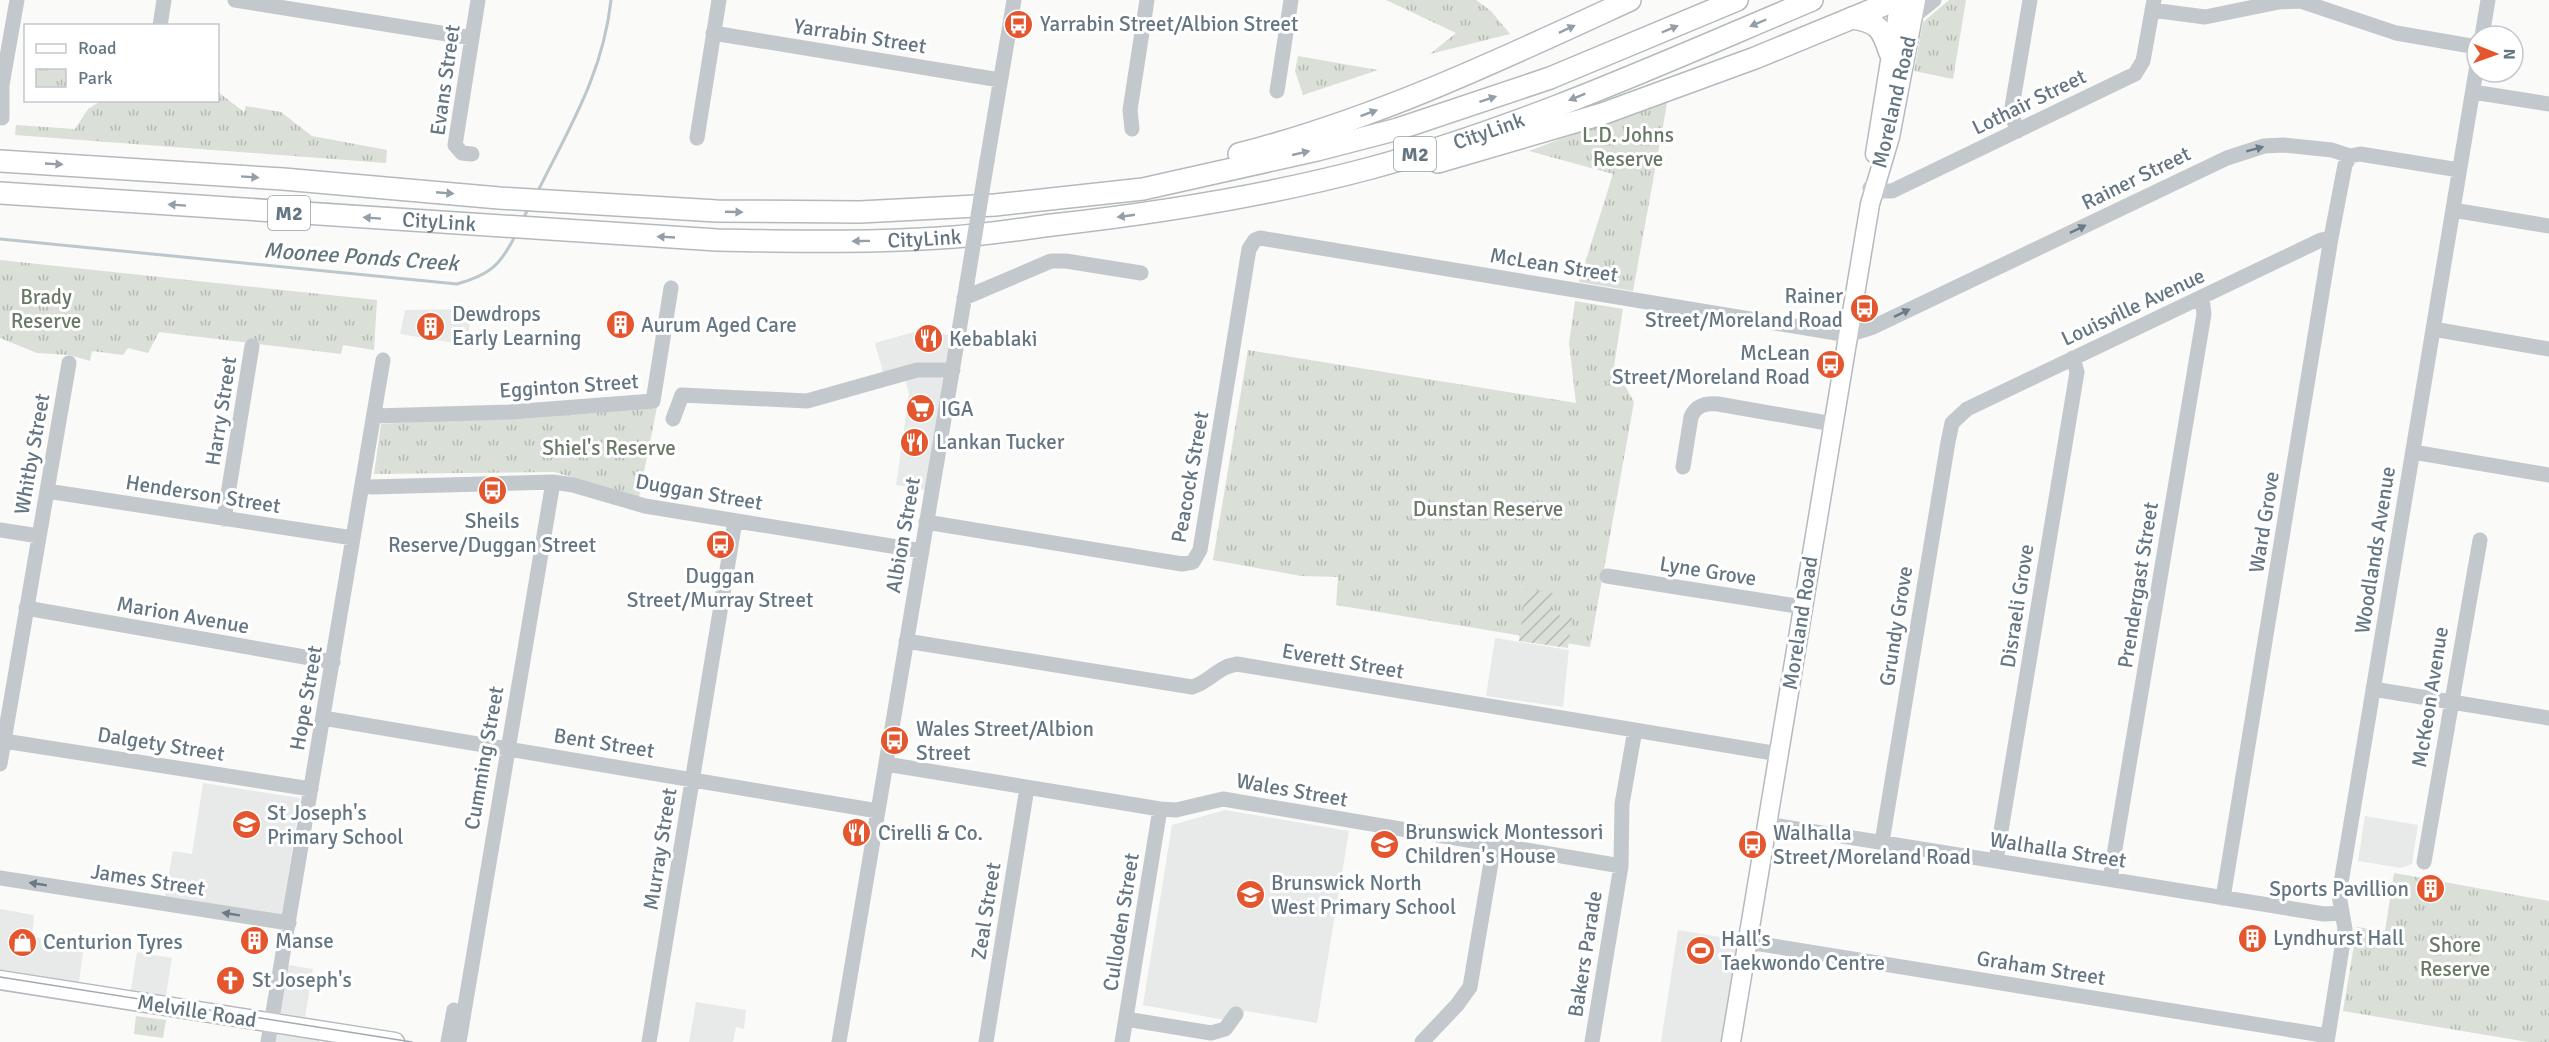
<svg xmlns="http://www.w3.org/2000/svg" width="2549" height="1042" font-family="Signika,sans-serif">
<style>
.built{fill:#e8e9e9}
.park{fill:url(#park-tufts)}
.garden{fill:url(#garden-furrows)}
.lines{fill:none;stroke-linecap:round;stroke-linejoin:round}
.stream{stroke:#bbc7cb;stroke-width:3}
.major-casing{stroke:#b5babe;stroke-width:21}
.highway-casing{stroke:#b4b9bd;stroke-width:24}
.minor{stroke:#c3c8cc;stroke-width:15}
.major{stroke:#fff;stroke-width:18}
.highway{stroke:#fff;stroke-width:21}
.tram{stroke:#a2aab0;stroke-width:1.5}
.minor-bridge{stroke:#c3c8cc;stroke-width:15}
.oneway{fill:#939fa8}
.oneway2{fill:#6a7a87}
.labels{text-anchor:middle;stroke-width:6;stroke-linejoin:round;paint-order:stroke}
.shield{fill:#fff;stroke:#939fa8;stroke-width:1.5}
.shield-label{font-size:20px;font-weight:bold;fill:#657683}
.poi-label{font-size:21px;fill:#657683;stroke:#fff;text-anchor:start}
.street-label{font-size:21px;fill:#657683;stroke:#fff}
.park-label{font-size:21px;fill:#687a64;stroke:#fff}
.water-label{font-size:22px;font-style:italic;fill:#60757c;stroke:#fff}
</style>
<defs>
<pattern id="park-tufts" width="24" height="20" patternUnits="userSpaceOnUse" patternTransform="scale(1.5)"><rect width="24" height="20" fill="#dadfd7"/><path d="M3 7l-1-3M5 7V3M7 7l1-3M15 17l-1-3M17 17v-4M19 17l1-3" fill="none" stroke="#b4b9b4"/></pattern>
<pattern id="garden-furrows" width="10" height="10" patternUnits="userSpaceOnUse" patternTransform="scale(1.5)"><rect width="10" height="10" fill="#dadfd7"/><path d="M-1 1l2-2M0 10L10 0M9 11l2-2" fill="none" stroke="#b4b9b4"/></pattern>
</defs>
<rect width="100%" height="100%" fill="#fafaf8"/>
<path class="built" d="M473,309L466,345L400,334L405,310Z
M914,332L952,335L926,490L896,485L909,394L904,375L885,380L875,343Z
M1495,638L1569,650L1563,707L1486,696Z
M203,783L300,798L282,915L165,896L173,851L192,854Z
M1225,810L1349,831L1317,1023L1246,1011L1225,1020L1143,1005L1172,825Z
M2365,816L2418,825L2412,864L2401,868L2358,861Z
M0,909L34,915L32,937L84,945L79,982L0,970Z
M1678,930L1745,941L1728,1042H1661Z
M137,952L172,958L166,996L131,990Z
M288,965L313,969L305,1017L280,1013Z
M696,1002L746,1010L744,1029L736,1027L733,1042H689Z
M276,1034L319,1040V1042H275Z"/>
<path class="park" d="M1386,0H1476L1491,11L1510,34L1430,54L1456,33Z
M1949,0H1966L1953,79L1914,71L1923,22Z
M1298,56L1378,70L1303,95L1295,71Z
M218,92L244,112L246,106L281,112L312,136L387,150L386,163L15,135L16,125L75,129L88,109L101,101L218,100Z
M1668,98L1633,291L1579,282L1613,174L1529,151Z
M0,260L377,300L374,350L343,345L341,354L159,332L148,353L128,348L123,355L92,351L90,361L69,355L37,353L0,338Z
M1575,301L1623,309L1614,366L1634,402L1590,647L1336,605L1338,577L1301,576L1213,560L1248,350L1576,403L1569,343Z
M657,407L639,497L554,472L374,474L381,424Z
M2394,873L2549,901V1042H2528L2343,1011L2357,927L2385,931Z
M136,1016L166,1020L163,1038L134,1034Z"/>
<path class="garden" d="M1526,589L1553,593L1550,614L1572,617L1568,648L1519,641Z"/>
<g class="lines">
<path class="stream" d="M537,193C569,128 603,74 611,0
M523,219L529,207
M0,239L457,284C489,275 500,266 515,236"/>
<defs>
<path id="major" d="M1875,154L1900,0
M0,980L395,1042
M1731,1042L1870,204L1890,137L1916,0"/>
<g id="highway">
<path d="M1852,18C1879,22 1882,29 1890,53"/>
<path d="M1239,154C1376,119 1502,59 1630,0"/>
<path d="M0,161L283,179L499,198L717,211L860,212L995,205L1143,189L1317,150L1398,129L1550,78L1737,0"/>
<path d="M1438,162L1602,114L1755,58L1896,0"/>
<path id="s1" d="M0,193L717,240C791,241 865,243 939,238C977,236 1014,230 1052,225C1159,213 1266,196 1371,168C1523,127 1667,61 1812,0"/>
</g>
</defs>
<use href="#major" class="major-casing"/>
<use href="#highway" class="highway-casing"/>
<path class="minor" d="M235,0L472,38
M2152,10L2205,17L2279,2L2300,1L2396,33L2477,47
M1913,17L1934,0
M160,26L164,0
M713,33L1000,80
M2482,36L2488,0
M1277,91L1291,0
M2473,92L2549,104
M2,118V85L17,0
M1132,129L1130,110L1147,0
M2018,131L2013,119L2012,107L2030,0
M697,138L719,0
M472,154L462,153L455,145L478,0
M987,161L1014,0
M1870,188L1879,191H1892L2135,74L2143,61L2154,0
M2453,210L2549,226
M964,298L1051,261H1066L1141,273
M2433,329L2549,349
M374,416L510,412L653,401L671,288
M673,419L682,395L807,401L917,370H953
M2413,452L2549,475
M1683,467L1691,417C1696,405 1706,403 1718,404L1833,424
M362,485L371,487L553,482L573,485L645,506L922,551
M47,491L353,538
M224,519L252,346
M926,522L1182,564L1193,562L1200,550L1249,249L1255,240L1260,238L1848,335L1873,327L2227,158L2264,146L2283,145L2332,150L2350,156L2360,154L2459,170
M0,530L39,536
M1607,576L1803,607
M26,608L333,662
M906,641L1192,687C1210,682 1217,667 1237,664L1779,754
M2373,689L2549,718
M323,718L878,811
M4,741L311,789
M0,764L69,363
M886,764L1160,809L1176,810L1223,799L1621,866
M1767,824L2324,914L2342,913
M1882,842L1948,442L1952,423L1967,409L2321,240L2331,238
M1996,861L2077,372L2073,358
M2424,862L2480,540
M0,878L289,923
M2110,879L2204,314L2202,298
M2223,898L2331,238L2345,165L2350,156
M1748,942L2328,1036
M1126,1019L1211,1033L1225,1029L1236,1014
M268,1042L383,360
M448,1042L454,1010
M459,1042L553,482
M649,1042L735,521
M839,1042L967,283
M986,1042L1027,788
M1122,1042L1160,809
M1422,1042L1457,1005L1470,987L1494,845
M1592,1042L1621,866L1622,804L1635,730
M2327,1042L2345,929L2339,895L2477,65"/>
<use href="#major" class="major"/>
<use href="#highway" class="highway"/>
<path class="tram" d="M0,977L412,1042"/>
<path class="minor-bridge" d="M967,283L987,161"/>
</g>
<defs><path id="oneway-solid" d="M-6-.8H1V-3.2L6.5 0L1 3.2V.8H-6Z" transform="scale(1.5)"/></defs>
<g class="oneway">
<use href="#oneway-solid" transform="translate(1758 23) rotate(157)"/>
<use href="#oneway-solid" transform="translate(1567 29) rotate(-25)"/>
<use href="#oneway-solid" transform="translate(1670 29) rotate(-23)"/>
<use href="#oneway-solid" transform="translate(1577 97) rotate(158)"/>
<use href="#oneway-solid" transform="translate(1488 99) rotate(-18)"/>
<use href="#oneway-solid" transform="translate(1369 113) rotate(-20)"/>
<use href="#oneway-solid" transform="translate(1301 153) rotate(-13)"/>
<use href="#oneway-solid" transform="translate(54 164) rotate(3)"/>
<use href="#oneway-solid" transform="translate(250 177) rotate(4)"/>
<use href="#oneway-solid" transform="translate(445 193) rotate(5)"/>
<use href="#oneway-solid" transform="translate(177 205) rotate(-176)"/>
<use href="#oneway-solid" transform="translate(734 212) rotate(2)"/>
<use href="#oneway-solid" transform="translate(1126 216) rotate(172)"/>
<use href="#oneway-solid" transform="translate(372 218) rotate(-176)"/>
<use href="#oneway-solid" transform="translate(666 237) rotate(-177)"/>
<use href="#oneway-solid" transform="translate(861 241) rotate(179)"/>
</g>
<g class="oneway2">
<use href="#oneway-solid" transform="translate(2255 149) rotate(-15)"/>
<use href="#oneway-solid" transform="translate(2078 229) rotate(-26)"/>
<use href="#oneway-solid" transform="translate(1902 313) rotate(-26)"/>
<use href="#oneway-solid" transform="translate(38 884) rotate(-171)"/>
<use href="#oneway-solid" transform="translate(231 914) rotate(-171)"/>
</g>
<defs>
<symbol id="bus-disc" viewBox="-11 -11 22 22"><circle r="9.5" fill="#e4572e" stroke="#fff"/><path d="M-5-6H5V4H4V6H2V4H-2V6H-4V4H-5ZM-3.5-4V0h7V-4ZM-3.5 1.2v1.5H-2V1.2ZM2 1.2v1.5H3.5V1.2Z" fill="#fff"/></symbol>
<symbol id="building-disc" viewBox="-11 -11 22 22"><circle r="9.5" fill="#e4572e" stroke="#fff"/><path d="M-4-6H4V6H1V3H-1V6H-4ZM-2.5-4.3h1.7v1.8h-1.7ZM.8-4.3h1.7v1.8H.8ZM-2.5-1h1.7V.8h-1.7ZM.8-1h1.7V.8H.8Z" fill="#fff"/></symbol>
<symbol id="restaurant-disc" viewBox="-11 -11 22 22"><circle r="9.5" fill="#e4572e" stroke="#fff"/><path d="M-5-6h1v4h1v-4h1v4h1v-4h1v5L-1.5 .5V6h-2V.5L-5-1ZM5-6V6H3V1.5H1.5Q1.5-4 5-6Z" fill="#fff"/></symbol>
<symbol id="supermarket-disc" viewBox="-11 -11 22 22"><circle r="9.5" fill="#e4572e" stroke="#fff"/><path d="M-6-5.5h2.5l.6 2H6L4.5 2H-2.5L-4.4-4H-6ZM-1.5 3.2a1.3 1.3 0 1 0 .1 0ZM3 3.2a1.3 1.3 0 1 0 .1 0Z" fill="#fff"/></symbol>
<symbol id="school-disc" viewBox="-11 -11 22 22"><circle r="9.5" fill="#e4572e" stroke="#fff"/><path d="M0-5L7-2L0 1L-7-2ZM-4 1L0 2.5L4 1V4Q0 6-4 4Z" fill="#fff"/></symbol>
<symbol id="shop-disc" viewBox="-11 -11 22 22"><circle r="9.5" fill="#e4572e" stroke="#fff"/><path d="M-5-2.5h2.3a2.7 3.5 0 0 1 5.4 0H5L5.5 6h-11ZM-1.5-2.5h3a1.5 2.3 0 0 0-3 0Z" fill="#fff"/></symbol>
<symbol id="stadium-disc" viewBox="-11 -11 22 22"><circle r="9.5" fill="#e4572e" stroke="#fff"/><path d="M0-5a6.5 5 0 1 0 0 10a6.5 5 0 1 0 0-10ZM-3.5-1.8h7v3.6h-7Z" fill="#fff"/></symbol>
<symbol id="church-disc" viewBox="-11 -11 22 22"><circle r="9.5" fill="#e4572e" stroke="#fff"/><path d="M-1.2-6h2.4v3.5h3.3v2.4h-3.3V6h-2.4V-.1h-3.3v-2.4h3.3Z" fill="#fff"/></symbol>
</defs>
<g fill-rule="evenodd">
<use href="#bus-disc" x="1002" y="8" width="33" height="33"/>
<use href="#bus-disc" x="1848" y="292" width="33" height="33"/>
<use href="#building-disc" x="604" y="308" width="33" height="33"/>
<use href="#building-disc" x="414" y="310" width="33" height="33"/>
<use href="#restaurant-disc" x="912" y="322" width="33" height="33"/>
<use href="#bus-disc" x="1814" y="348" width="33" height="33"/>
<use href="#supermarket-disc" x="904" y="392" width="33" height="33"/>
<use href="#restaurant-disc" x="898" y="426" width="33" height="33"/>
<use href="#bus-disc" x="476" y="474" width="33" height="33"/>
<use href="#bus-disc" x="704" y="528" width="33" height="33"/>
<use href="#bus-disc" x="878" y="724" width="33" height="33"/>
<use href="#school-disc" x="230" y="808" width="33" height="33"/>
<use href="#restaurant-disc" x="840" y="816" width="33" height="33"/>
<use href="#school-disc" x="1368" y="828" width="33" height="33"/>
<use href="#bus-disc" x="1736" y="828" width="33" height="33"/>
<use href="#building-disc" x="2414" y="872" width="33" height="33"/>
<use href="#school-disc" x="1234" y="878" width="33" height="33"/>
<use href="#building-disc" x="2236" y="922" width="33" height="33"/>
<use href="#building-disc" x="238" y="924" width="33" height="33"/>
<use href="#shop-disc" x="6" y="926" width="33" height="33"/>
<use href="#stadium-disc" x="1684" y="934" width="33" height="33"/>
<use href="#church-disc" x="214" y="964" width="33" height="33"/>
</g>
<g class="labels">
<g class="shield">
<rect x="1394" y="137" width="42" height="34" rx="4.5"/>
<rect x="268" y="196" width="42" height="34" rx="4.5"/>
</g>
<g class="shield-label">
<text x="1415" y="161">M2</text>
<text x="289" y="220">M2</text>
</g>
<g class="poi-label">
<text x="1040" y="31">Yarrabin Street/Albion Street</text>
<text x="1843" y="303" text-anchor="end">Rainer<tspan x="1843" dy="24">Street/Moreland Road</tspan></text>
<text x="452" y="321">Dewdrops<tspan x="452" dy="24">Early Learning</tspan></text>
<text x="641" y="332">Aurum Aged Care</text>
<text x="949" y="346">Kebablaki</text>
<text x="1810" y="360" text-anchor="end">McLean<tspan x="1810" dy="24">Street/Moreland Road</tspan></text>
<text x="941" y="416">IGA</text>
<text x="936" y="449">Lankan Tucker</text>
<text x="492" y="528" text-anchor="middle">Sheils<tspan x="492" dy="24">Reserve/Duggan Street</tspan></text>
<text x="720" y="583" text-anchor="middle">Duggan<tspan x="720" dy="24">Street/Murray Street</tspan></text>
<text x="916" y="736">Wales Street/Albion<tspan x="916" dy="24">Street</tspan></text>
<text x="267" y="820">St Joseph's<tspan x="267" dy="24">Primary School</tspan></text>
<text x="1405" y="839">Brunswick Montessori<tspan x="1405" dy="24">Children's House</tspan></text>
<text x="878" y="840">Cirelli &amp; Co.</text>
<text x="1773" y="840">Walhalla<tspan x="1773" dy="24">Street/Moreland Road</tspan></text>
<text x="1271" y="890">Brunswick North<tspan x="1271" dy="24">West Primary School</tspan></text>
<text x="2409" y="896" text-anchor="end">Sports Pavillion</text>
<text x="2273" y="945">Lyndhurst Hall</text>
<text x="1721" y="946">Hall's<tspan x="1721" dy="24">Taekwondo Centre</tspan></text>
<text x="275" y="948">Manse</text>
<text x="43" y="949">Centurion Tyres</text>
<text x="252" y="987">St Joseph's</text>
</g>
<g class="street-label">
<text transform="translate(860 36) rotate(9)" y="7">Yarrabin Street</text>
<text transform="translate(445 80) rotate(-82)" y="7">Evans Street</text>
<text transform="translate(1894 102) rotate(-77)" y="7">Moreland Road</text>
<text transform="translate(2029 102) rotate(-26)" y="7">Lothair Street</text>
<text dy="7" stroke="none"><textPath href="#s1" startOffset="1502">CityLink</textPath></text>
<text transform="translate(2136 178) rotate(-26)" y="7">Rainer Street</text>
<text dy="7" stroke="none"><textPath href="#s1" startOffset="440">CityLink</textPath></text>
<text dy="7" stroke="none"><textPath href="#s1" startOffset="926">CityLink</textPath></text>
<text transform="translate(1554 265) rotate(9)" y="7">McLean Street</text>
<text transform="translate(2133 307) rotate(-25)" y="7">Louisville Avenue</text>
<text transform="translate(569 386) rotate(-4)" y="7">Egginton Street</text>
<text transform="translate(221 411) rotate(-81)" y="7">Harry Street</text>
<text transform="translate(32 454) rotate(-80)" y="7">Whitby Street</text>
<text transform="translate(1190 477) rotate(-80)" y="7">Peacock Street</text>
<text transform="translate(699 492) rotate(10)" y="7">Duggan Street</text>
<text transform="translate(203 494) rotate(9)" y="7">Henderson Street</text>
<text transform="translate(2264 522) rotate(-81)" y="7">Ward Grove</text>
<text transform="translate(903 535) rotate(-80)" y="7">Albion Street</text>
<text transform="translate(2375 550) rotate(-81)" y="7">Woodlands Avenue</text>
<text transform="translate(1708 571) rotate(9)" y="7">Lyne Grove</text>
<text transform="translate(2138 585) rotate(-81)" y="7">Prendergast Street</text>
<text transform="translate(2017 606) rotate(-81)" y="7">Disraeli Grove</text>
<text transform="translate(183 615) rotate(10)" y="7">Marion Avenue</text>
<text transform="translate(1800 623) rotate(-81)" y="7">Moreland Road</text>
<text transform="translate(1896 626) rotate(-81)" y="7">Grundy Grove</text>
<text transform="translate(1343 661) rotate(10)" y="7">Everett Street</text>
<text transform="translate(2430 697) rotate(-81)" y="7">McKeon Avenue</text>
<text transform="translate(306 698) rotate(-80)" y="7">Hope Street</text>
<text transform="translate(604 743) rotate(9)" y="7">Bent Street</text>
<text transform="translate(161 744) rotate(9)" y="7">Dalgety Street</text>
<text transform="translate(484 758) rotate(-80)" y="7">Cumming Street</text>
<text transform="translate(1292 790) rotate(10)" y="7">Wales Street</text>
<text transform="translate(660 849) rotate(-81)" y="7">Murray Street</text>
<text transform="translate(2058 850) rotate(9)" y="7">Walhalla Street</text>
<text transform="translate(148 880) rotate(9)" y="7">James Street</text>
<text transform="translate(986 911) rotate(-81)" y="7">Zeal Street</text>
<text transform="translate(1121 922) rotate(-81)" y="7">Culloden Street</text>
<text transform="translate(1585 954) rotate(-81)" y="7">Bakers Parade</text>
<text transform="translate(2041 968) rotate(9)" y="7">Graham Street</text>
<text transform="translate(197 1011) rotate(9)" y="7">Melville Road</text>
</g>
<g class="park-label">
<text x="1628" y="142">L.D. Johns<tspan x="1628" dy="24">Reserve</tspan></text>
<text x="46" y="304">Brady<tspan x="46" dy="24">Reserve</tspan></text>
<text x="609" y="455">Shiel's Reserve</text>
<text x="1488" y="516">Dunstan Reserve</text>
<text x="2455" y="952">Shore<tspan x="2455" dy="24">Reserve</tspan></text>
</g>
<g class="water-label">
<text transform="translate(361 256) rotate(4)" y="8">Moonee Ponds Creek</text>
</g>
</g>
<rect x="24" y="24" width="195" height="78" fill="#ffffff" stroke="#c1c8cd" stroke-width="1.5"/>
<rect x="36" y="44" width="30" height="9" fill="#ffffff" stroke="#c1c8cd" stroke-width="1.5"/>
<text x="78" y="54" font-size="18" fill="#657683">Road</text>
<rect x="36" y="69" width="30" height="18" fill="url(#park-tufts)" stroke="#c1c8cd" stroke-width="1.5"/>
<text x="78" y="84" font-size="18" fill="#657683">Park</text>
<g transform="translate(2495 54) rotate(91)"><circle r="28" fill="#ffffff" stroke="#c1c8cd" stroke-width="1.5"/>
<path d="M0-4.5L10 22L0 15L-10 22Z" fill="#e4572e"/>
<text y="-9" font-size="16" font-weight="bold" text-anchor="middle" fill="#657683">N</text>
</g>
</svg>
